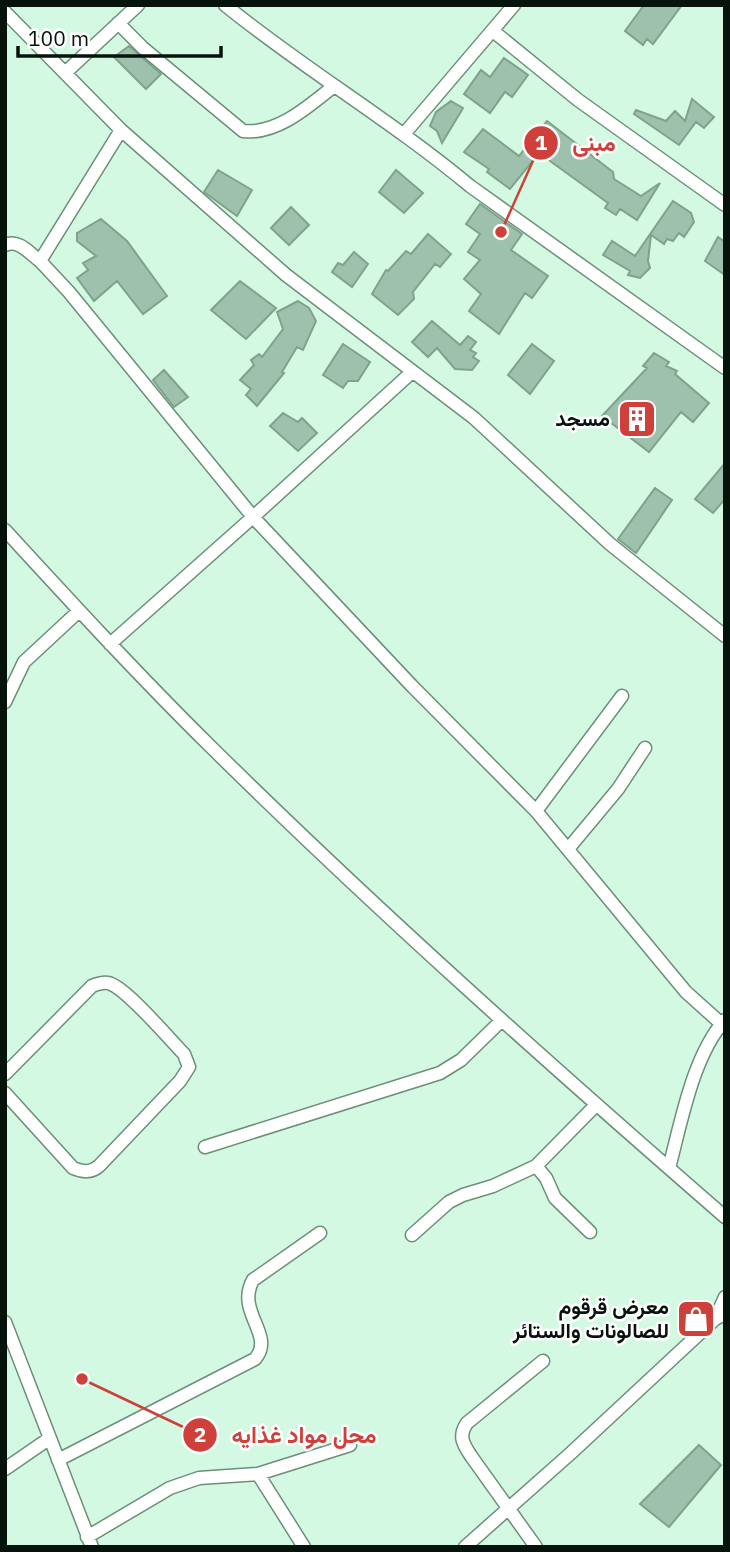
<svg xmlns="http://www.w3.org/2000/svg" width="730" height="1552" font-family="'IBM Plex Sans',Vazirmatn,sans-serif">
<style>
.building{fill:#9dc1ac;stroke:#7fa28d;stroke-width:2}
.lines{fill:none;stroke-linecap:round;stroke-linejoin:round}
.minor-casing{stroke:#6c8e7a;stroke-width:15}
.minor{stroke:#fff;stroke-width:12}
.labels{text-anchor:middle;stroke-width:5;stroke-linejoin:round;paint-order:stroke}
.poi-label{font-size:21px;font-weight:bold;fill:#06130c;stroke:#fff;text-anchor:end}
.leader{fill:none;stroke:#ce4039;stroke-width:2.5}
.callout-dot{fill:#ce4039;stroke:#fff;stroke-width:2.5}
.mark-label{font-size:21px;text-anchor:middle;font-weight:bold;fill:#fff}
.callout-label{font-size:23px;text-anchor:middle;font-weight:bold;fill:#ce4039;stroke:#fff;stroke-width:5;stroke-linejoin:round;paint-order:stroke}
</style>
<rect width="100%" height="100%" fill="#d4f9e2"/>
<path class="building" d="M644,5H682L653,44L647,39L643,45L625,31Z
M129,46L161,74L146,89L114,57Z
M504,58L528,75L512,97L505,92L490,113L464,94L481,70L490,77Z
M692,99L714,117L704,128L696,122L679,145L634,114L636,110L666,121L675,111L685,121Z
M451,101L463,108L442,143L437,131L430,126L436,112Z
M547,121L613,172L614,179L641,196L660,183L637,220L620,209L616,215L605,208L608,203L539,153L510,189L487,172L489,169L464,152L483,129L519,156Z
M218,170L252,190L237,216L204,192Z
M396,170L423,193L404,213L379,192Z
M673,201L691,213L694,222L684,237L679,233L673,241L667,239L664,244L651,235L648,261L650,268L640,278L628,275L630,271L603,255L612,241L635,256Z
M480,204L522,234L511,250L548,276L532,298L525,293L499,334L469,311L481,294L464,279L480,260L468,252L480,234L466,224Z
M291,207L309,225L289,245L271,228Z
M101,219L127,241L167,296L143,314L117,281L94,301L77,278L88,270L83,263L96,256L77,241V233Z
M428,234L451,254L440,267L435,264L413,292L414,299L398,315L372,294L386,270L388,271L406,251L411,254Z
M718,237L725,242V275L705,261Z
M354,252L368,264L352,287L332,272L338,263L343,265Z
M240,281L276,308L246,339L211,310Z
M298,301L309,308L316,321L303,350L297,347L282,372L284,373L257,406L246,395L251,389L240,380L254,365L251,360L259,354L262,357L283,329L277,312Z
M432,321L460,345L468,336L476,342L470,350L476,353L473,357L479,361L472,370L455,369L437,348L428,357L412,342Z
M343,344L370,362L358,381H348L343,388L323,375Z
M532,344L554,361L530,394L508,375Z
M654,353L669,362L666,366L677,371L675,374L709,403L693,422L681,412L649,452L602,416L647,368L643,366Z
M164,370L188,397L174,407L153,380Z
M283,413L298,422L302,418L317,433L298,451L270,426Z
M725,463V499L713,513L695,499Z
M655,488L672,500L636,553L618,539Z
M699,1445L721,1465L669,1527L640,1504Z"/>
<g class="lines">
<defs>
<path id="minor" d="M225,5C304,69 392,121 470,186L725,368
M5,12L121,130L286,275L474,418L610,544L725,636
M118,23L143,48L243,131C277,135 309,106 334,86
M493,31L578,100L725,205
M65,73L138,5
M121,130L40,261L69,292L253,517L412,686L536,811L686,992L725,1027
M404,134L514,5
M5,245C19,239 29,253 40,261
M5,530C72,603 139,676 209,745C375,909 549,1064 725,1217
M110,644L253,517L412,372
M5,702L24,662L79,611
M536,811L622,696
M568,849L618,789L645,748
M5,1074L92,986C97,984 103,982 108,983C125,986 170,1040 184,1054L189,1067L180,1081L99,1166C91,1173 83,1172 73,1168L5,1093
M205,1147L440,1073L461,1060L501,1021
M536,1166L546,1178L555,1198L590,1232
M669,1168C681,1123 693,1055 725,1020
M412,1235L449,1202L463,1195L493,1186L536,1166L596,1105
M715,1319L725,1297
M5,1322L92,1547
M58,1460L255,1359C276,1335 235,1312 253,1280L320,1233
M5,1469L50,1438
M258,1474L304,1547
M87,1537L170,1488L199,1478L258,1474L350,1445
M465,1547L571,1453L715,1319L725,1314
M536,1547L471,1456C463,1444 458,1436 467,1423L543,1361"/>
</defs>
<use href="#minor" class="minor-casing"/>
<use href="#minor" class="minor"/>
</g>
<defs>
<symbol id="building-square" viewBox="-11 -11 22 22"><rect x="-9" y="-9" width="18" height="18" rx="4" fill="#ce4039" stroke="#fff"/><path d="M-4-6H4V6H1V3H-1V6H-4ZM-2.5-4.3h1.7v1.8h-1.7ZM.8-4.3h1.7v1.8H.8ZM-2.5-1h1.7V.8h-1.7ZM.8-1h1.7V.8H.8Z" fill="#fff"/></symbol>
<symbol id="shop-square" viewBox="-11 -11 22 22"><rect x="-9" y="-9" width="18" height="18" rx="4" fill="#ce4039" stroke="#fff"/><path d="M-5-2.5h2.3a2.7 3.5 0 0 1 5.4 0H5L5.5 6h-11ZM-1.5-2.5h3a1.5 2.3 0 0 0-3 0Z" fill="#fff"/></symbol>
</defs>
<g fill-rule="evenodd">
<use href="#building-square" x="615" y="397" width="44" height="44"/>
<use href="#shop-square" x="674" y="1297" width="44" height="44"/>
</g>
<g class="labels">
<g class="poi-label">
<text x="610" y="426">مسجد</text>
<text x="669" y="1314">معرض قرقوم<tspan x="669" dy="24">للصالونات والستائر</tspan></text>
</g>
</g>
<path class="leader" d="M501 232L541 143M82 1379L200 1435"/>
<g class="callout-dot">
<circle cx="501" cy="232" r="7"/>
<circle cx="82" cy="1379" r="7"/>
<circle cx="541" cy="143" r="18"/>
<circle cx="200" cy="1435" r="18"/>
</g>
<g class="mark-label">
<text x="541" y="150">1</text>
<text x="200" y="1442">2</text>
</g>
<g class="callout-label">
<text x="594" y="151">مبنى</text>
<text x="304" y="1443">محل مواد غذايه</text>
</g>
<rect width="730" height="1552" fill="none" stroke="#06130c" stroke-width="14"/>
<path d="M18 46v10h203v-10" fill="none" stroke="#06130c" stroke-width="3.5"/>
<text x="28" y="46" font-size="21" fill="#06130c" stroke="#ffffff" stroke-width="5" paint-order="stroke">100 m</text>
</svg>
